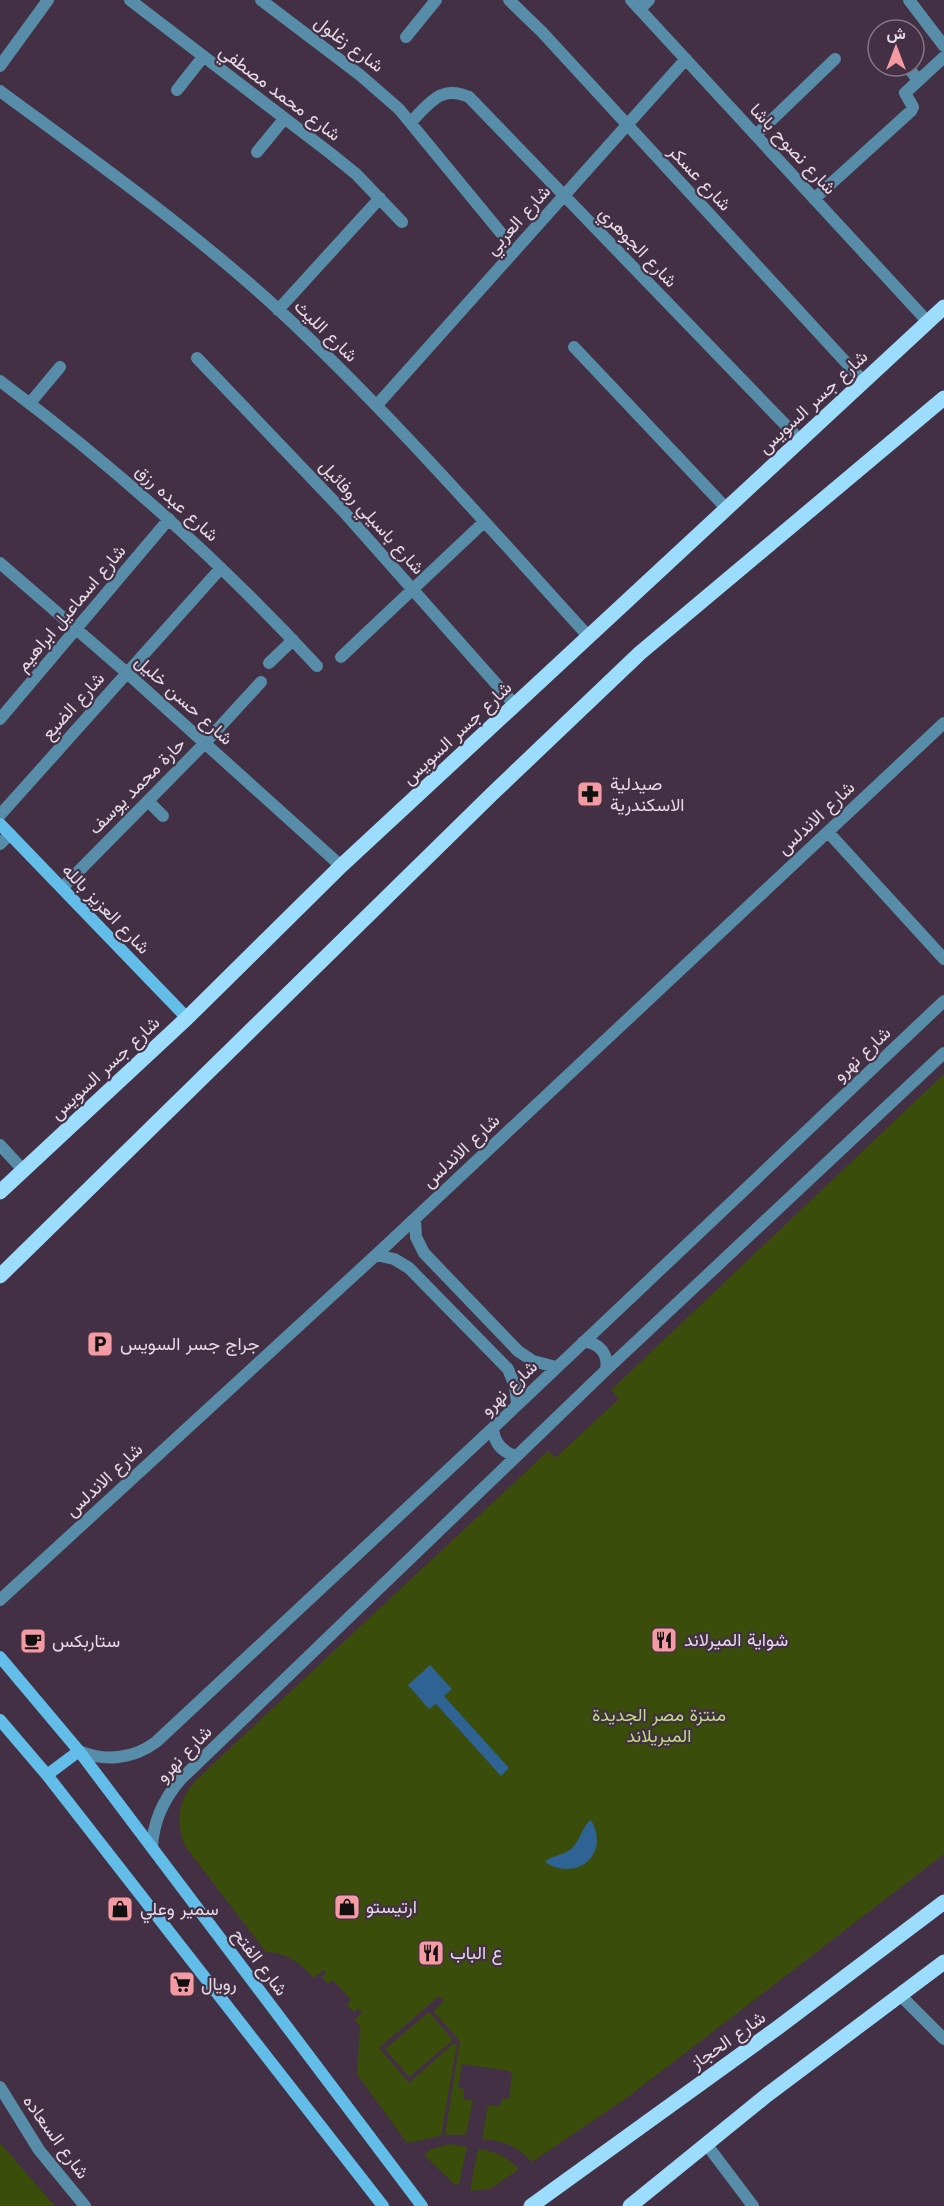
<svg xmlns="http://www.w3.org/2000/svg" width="944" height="2206" font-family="Jost,Vazirmatn,sans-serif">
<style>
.green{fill:#3b4d0a}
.water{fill:#2e6394}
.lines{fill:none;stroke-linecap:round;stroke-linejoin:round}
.minor{stroke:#578da8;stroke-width:12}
.tertiary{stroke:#578da8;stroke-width:12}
.secondary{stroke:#62bde9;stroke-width:12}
.primary{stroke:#9cddfe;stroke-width:15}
.labels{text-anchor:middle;stroke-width:4.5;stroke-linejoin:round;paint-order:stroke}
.street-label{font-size:18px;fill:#e6dae6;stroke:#433044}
.poi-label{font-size:18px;fill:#e6dae6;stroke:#433044;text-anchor:start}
.park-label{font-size:18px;fill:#bdde7e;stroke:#433044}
</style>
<rect width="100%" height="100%" fill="#433044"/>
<path class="green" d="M944,1074V1854L628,2097L532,2162C519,2147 502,2140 482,2139L488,2105L501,2106L502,2098L509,2099L512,2075L510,2071L462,2064L458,2088L464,2089L463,2099L473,2100L466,2135H445L460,2041L433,2011L444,2001L439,1996L379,2048L409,2083L453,2044H457L441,2136L407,2143L357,2074L360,2026L355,2020L362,2012L358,2008L354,2012L347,2005L351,2000L333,1980L328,1984L322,1977L326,1973L323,1970L314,1978C300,1963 288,1953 266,1952L185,1846C175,1822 178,1800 196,1780L548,1451L555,1458L619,1399L611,1390Z
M429,2012L453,2040L409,2077L385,2049Z
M0,2143L55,2206H0Z
M449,2144L467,2147L459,2184L455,2185L424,2155L431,2149Z
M478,2149C495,2151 507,2157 519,2169L490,2189L470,2191Z"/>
<path class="water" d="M430,1665L452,1689L444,1696L509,1768L501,1776L436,1704L429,1709L408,1685Z
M591,1820C611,1854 577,1883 545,1862C551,1855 563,1856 571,1849C581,1840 582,1826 591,1820Z"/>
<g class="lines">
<path class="minor" d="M130,0L330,153L356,174L402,222
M261,0L360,75L399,109L501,233
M509,0L542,32L864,382
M631,0L928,322
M909,0L944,46
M640,9L649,0
M406,37L436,0
M0,66L48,0
M907,66L918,80
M177,90L203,57
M0,91C95,161 192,230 279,310C389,412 488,526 589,637
M411,122C429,104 441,84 469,97L801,441
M756,135L835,59
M257,152L284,119
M814,199L911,111L913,107L905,93L944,57
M278,310L380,198
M574,347L727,509
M197,358L344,512L515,705
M0,381C114,466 220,561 317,666
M30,403L60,367
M377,405L686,59
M0,563L127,673L341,866
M341,657L484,522
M269,663L293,640
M0,719L169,519
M148,801L163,816
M0,815L221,568
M828,832L944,959
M0,844L10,834
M62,888L205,743L261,682
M0,1145L24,1171
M415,1219L416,1237L424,1253L518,1351L533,1361L556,1367
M376,1255L394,1259L409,1268L508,1369L515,1386L517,1404
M583,1342C599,1342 609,1354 606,1370
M493,1428C494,1443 502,1452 516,1456
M0,1600L376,1255L944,723
M79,1751C105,1762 133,1759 156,1742L493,1428L944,1001
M152,1848C153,1822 163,1800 180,1780L606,1370L944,1053
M901,1996L944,2039
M0,2087L39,2150L85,2206"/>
<path class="tertiary" d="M707,2145L753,2206"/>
<path class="secondary" d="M0,824L187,1018
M0,1657L79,1751L422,2206
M0,1720L47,1775L383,2206
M47,1775L79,1751"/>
<path class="primary" d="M0,1192L187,1018L341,866L944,307
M0,1276L493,793L640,653L944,398
M531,2206L776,2029L944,1902
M630,2206L767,2095L944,1962"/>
</g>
<defs>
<symbol id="pharmacy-square" viewBox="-11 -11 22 22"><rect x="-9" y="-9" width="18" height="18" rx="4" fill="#f49aa3" stroke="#433044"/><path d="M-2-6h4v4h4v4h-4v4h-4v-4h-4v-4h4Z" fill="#111"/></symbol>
<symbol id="parking-square" viewBox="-11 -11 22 22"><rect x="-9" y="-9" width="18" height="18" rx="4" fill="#f49aa3" stroke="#433044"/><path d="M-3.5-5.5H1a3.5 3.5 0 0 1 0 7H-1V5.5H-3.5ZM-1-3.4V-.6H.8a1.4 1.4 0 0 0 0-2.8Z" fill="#111"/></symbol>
<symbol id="restaurant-square" viewBox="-11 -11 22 22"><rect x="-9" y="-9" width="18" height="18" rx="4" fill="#f49aa3" stroke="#433044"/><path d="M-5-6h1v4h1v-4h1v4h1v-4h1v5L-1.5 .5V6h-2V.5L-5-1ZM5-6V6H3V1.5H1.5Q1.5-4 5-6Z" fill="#111"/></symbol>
<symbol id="cafe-square" viewBox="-11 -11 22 22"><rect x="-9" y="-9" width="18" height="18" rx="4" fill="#f49aa3" stroke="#433044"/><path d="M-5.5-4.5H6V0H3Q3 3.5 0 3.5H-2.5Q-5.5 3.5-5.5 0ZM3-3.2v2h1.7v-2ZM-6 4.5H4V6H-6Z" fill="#111"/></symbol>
<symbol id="shop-square" viewBox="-11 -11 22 22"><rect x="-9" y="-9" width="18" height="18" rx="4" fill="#f49aa3" stroke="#433044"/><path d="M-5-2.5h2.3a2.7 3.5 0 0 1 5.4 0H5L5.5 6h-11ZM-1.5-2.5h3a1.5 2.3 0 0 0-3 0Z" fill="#111"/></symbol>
<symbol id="supermarket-square" viewBox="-11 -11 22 22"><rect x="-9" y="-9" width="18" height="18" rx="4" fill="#f49aa3" stroke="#433044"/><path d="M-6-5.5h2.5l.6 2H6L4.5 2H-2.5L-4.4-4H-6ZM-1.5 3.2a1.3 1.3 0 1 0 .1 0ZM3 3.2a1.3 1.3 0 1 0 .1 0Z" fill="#111"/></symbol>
</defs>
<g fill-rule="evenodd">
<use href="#pharmacy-square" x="575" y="779" width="30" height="30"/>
<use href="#parking-square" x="85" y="1329" width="30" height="30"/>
<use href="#restaurant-square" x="649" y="1625" width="30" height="30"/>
<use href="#cafe-square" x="18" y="1626" width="30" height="30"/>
<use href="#shop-square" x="332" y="1892" width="30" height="30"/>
<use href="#shop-square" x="105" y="1894" width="30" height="30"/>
<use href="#restaurant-square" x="416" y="1938" width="30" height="30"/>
<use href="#supermarket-square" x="167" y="1969" width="30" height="30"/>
</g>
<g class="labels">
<g class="street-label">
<text transform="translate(349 44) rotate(37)" y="6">شارع زغلول</text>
<text transform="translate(280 93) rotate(37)" y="6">شارع محمد مصطفي</text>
<text transform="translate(793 149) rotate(47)" y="6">شارع نصوح باشا</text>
<text transform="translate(700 178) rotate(47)" y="6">شارع عسكر</text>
<text transform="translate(518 220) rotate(-48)" y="6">شارع العربي</text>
<text transform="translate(638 247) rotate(46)" y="6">شارع الجوهري</text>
<text transform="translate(326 331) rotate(44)" y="6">شارع الليث</text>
<text transform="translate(813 402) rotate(-43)" y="6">شارع جسر السويس</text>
<text transform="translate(177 503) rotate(42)" y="6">شارع عبده رزق</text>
<text transform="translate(372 517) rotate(48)" y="6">شارع باسيلي روفائيل</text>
<text transform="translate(71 608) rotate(-50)" y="6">شارع اسماعيل ابراهيم</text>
<text transform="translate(184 700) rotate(42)" y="6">شارع حسن خليل</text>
<text transform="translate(73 706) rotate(-48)" y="6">شارع الضبع</text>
<text transform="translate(457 733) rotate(-43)" y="6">شارع جسر السويس</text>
<text transform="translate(137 786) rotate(-45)" y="6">حارة محمد يوسف</text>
<text transform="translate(816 818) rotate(-43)" y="6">شارع الاندلس</text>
<text transform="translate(106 909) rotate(46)" y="6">شارع العزيز بالله</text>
<text transform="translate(862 1054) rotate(-43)" y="6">شارع نهرو</text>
<text transform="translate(105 1068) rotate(-43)" y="6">شارع جسر السويس</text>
<text transform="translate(461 1151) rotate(-43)" y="6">شارع الاندلس</text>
<text transform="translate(509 1388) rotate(-44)" y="6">شارع نهرو</text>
<text transform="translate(104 1480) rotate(-43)" y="6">شارع الاندلس</text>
<text transform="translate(184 1754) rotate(-46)" y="6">شارع نهرو</text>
<text transform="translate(260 1962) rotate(53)" y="6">شارع الفتح</text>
<text transform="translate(728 2040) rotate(-35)" y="6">شارع الحجاز</text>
<text transform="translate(56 2137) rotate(54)" y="6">شارع السعاده</text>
</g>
<g class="poi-label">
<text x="610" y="790">صيدلية<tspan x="610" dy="21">الاسكندرية</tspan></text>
<text x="120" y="1350">جراج جسر السويس</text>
<text x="684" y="1646">شواية الميرلاند</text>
<text x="52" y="1647">ستاربكس</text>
<text x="366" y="1913">ارتيستو</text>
<text x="140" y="1915">سمير وعلي</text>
<text x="450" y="1959">ع الباب</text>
<text x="201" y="1990">رويال</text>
</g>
<g class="park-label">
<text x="659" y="1721">منتزة مصر الجديدة<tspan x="659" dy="21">الميريلاند</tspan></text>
</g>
</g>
<g transform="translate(896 48)"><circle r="28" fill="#433044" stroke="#847485" stroke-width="1.5"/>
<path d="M0-4.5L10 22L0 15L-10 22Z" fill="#f49aa3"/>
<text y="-9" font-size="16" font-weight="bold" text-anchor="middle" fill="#e6dae6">ش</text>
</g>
</svg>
